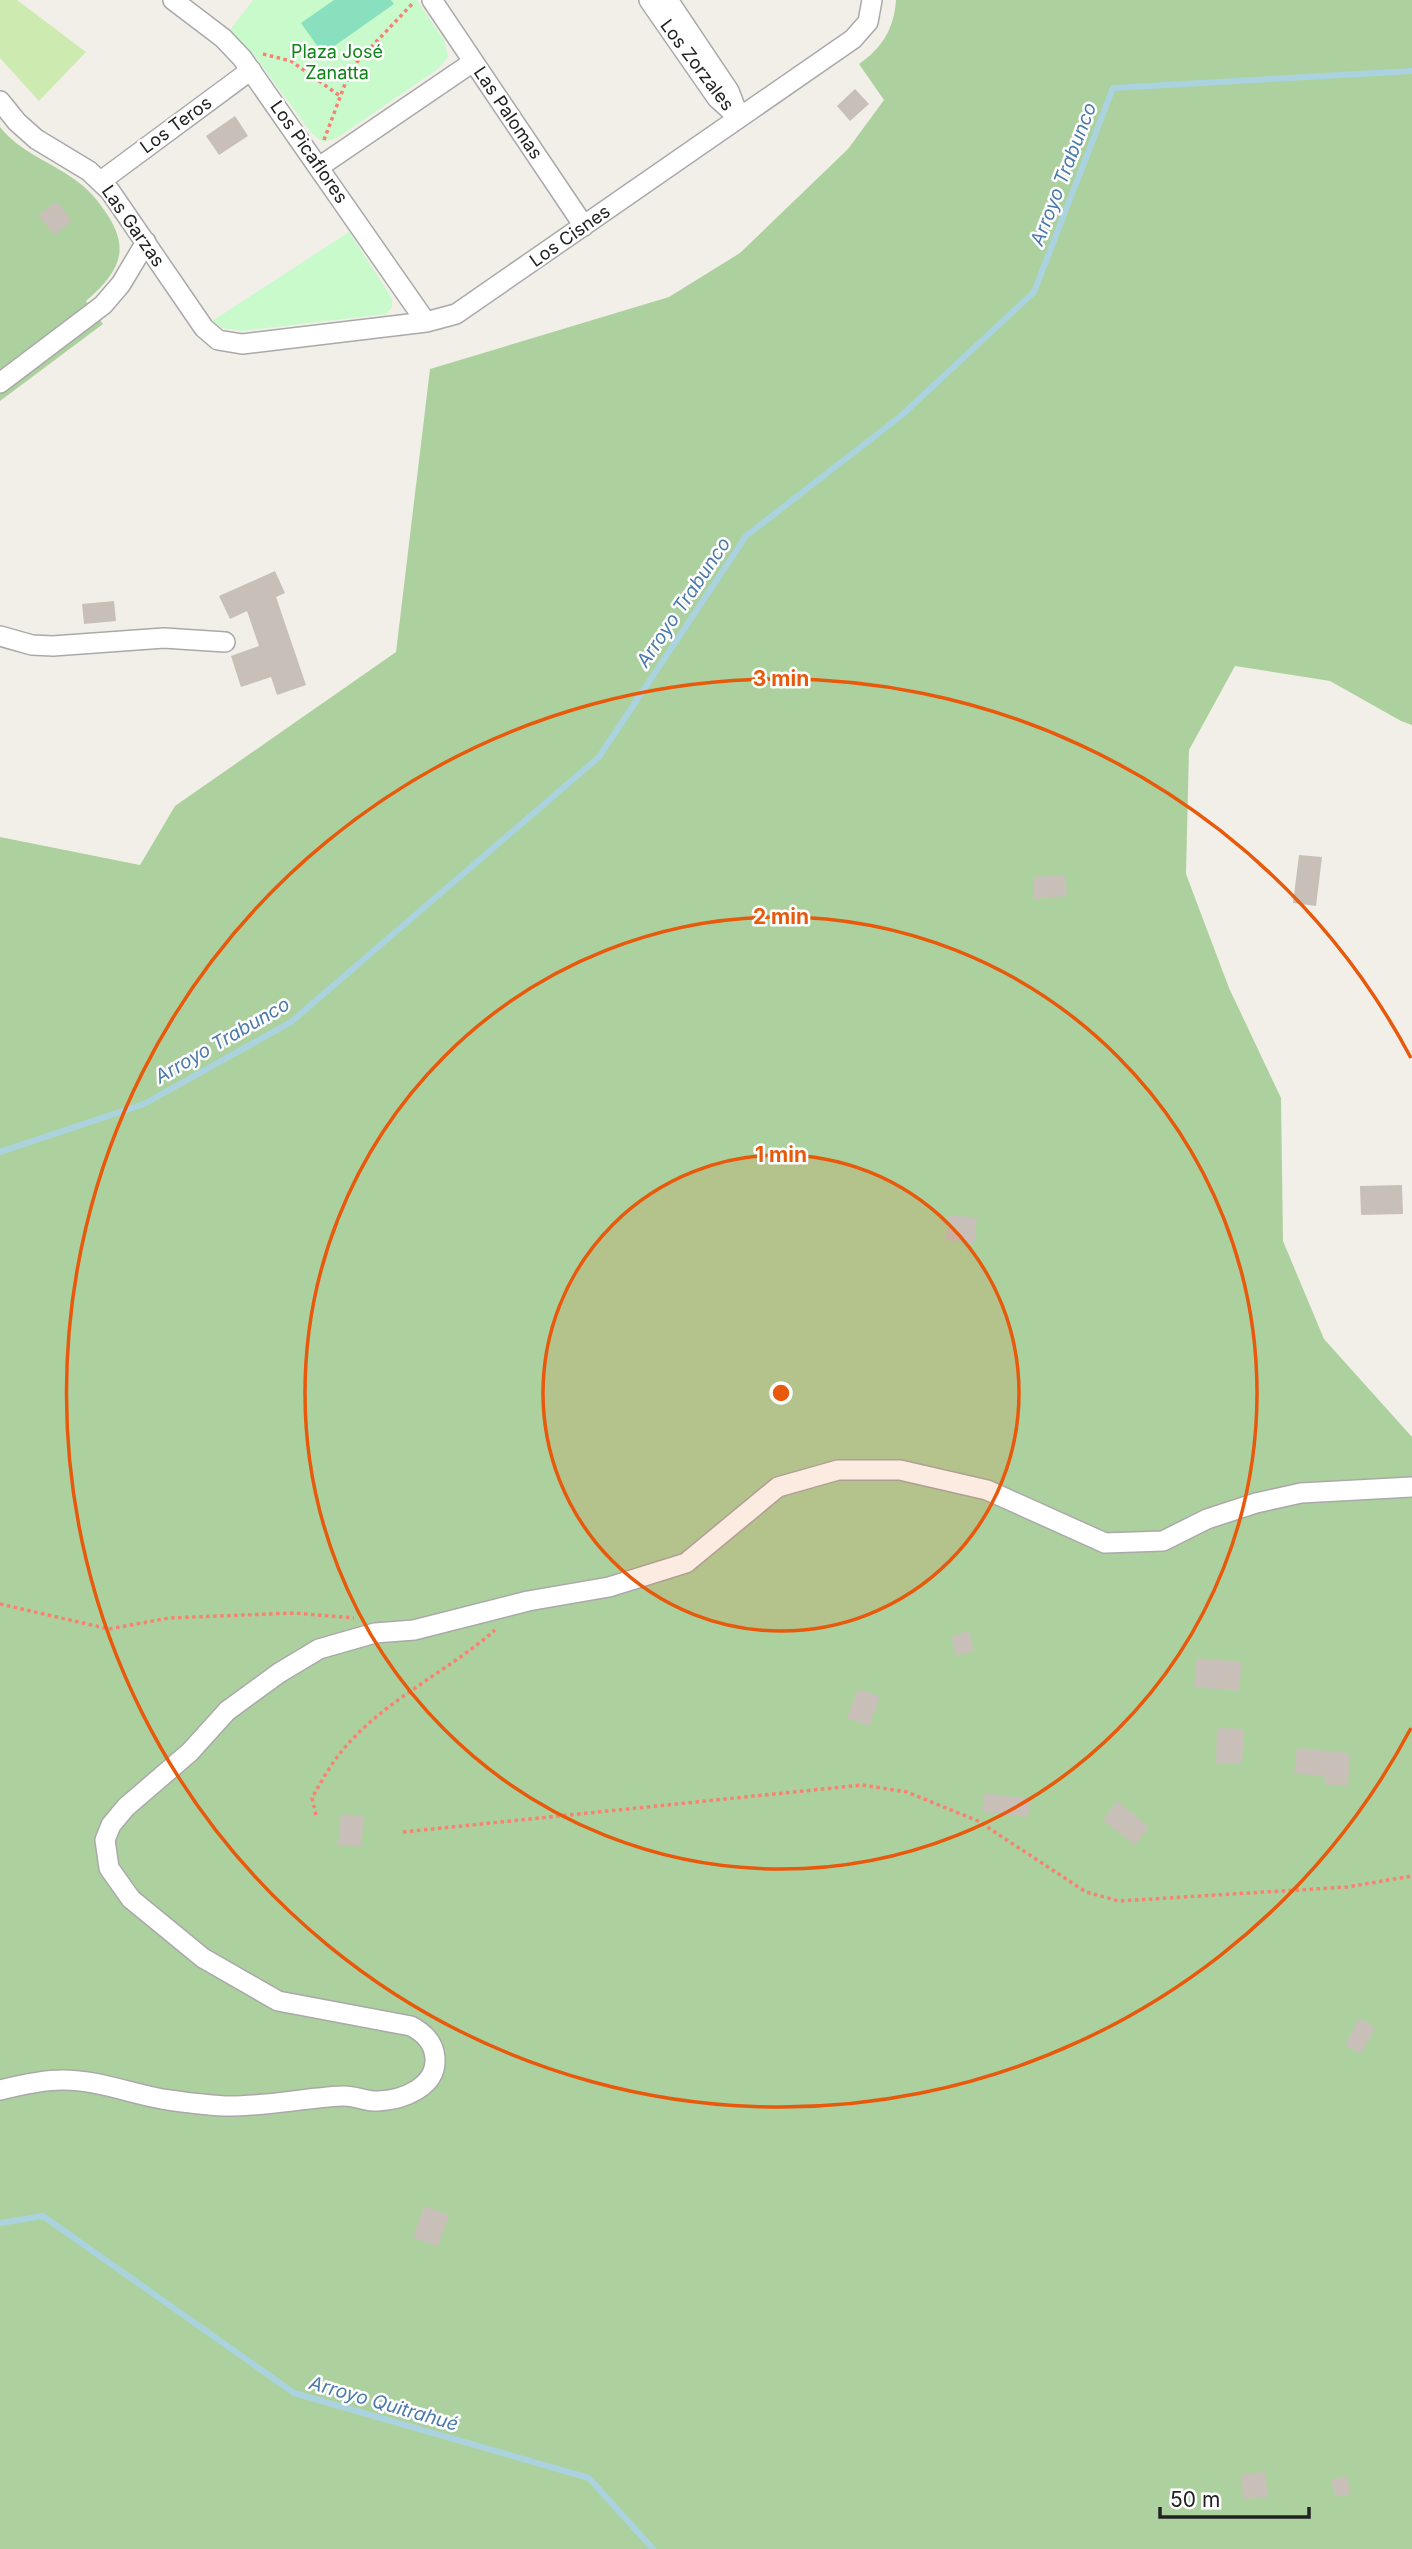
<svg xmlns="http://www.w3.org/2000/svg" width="1412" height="2549" font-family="Inter,sans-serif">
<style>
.grass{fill:#cdebb0}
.forest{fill:#add19e}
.park{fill:#c8facc}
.pitch{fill:#88e0be}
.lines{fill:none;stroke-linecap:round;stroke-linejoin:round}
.stream{stroke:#aad3df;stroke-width:6}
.building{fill:#c7bfb8}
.minor-casing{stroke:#a9a9a9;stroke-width:22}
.path{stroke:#fa8072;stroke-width:3.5;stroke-dasharray:3.5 3.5;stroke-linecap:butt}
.minor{stroke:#fff;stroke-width:19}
.ring{fill:none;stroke:#e8590c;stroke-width:3.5}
.labels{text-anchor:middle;stroke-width:5;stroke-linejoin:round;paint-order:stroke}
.park-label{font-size:18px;fill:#0c8416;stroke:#fff}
.street-label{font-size:18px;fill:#222;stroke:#fff}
.water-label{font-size:19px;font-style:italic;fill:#4a7aab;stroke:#fff}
.centre{fill:#e8590c;stroke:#fff;stroke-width:3.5}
.ring-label{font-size:21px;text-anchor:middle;font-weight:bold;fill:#e8590c;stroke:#fff;stroke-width:5;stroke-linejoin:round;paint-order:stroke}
</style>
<rect width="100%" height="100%" fill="#f2efe9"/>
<path class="grass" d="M0,0H17L86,52L39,101L0,58Z"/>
<path class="forest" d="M896,0H1412V725L1401,721L1330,681L1235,666L1189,750L1186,874L1229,988L1281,1098L1283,1241L1324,1339L1412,1437V2549H0V837L140,865L175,806L396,652L430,369L669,297L740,253L848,149L884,100L859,64C882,48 894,29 896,0Z
M0,127C20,152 49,161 74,179C86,187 96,198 104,210C132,248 120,272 86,301L103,324L0,401Z"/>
<path class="park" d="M253,0H417L444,40L448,57L438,69L337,138L323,142L312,134L254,55L229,31Z
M349,232L392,298V307L386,314L241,331L222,328L212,321Z"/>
<path class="pitch" d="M334,0H391L394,4L323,54L301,23Z"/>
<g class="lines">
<path class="stream" d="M0,1152L144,1104L291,1022L599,757L746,536L902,415L1034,292L1113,88L1412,71
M0,2223L43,2216L294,2393L589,2478L653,2549"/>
</g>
<path class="building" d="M855,89L869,104L850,121L837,106Z
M235,116L248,136L219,155L206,136Z
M57,201L72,221L54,235L38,215Z
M275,571L285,593L276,597L306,685L277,695L271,677L241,687L231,656L259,646L247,611L230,619L219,596Z
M114,601L116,621L84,624L82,604Z
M1299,855L1322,857L1316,906L1293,903Z
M1065,875L1067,896L1034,899L1033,877Z
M1402,1185L1403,1214L1361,1215L1360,1186Z
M949,1215L977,1218L974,1244L945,1240Z
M969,1631L974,1651L956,1656L951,1636Z
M1197,1658L1242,1662L1239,1691L1194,1687Z
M858,1689L880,1697L869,1726L847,1718Z
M1217,1728L1244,1729L1242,1764L1216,1763Z
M1297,1748L1350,1753L1348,1786L1325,1785V1777L1294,1773Z
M984,1793L1031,1799L1028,1817L982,1812Z
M1117,1801L1149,1827L1135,1845L1103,1820Z
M341,1814L364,1816L361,1847L338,1845Z
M1359,2018L1375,2027L1361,2054L1345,2045Z
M424,2206L449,2215L438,2246L413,2238Z
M1265,2472L1268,2497L1243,2499L1241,2474Z
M1347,2476L1351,2494L1335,2497L1331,2480Z"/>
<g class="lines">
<defs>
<path id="minor" d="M173,0L223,38L242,58L426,322
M432,0L584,226
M649,0L717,98L739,118
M668,0L729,91L739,117
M0,101L17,122L36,139L89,171L110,191L204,328L218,340L242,344L426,322L456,314L853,39L868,22L872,0
M319,167L473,62
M101,181L251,70
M0,383L103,305L121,284L146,242
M0,636L32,645L53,646L164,638L225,642
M0,2090C20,2085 42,2080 63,2080C97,2080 129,2093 162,2099C182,2102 205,2105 225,2106C264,2107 303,2098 342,2096C354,2095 366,2102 378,2101C403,2100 437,2087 435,2058C434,2042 424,2033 411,2026L278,2001L203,1958L131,1899L109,1868L105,1840L111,1825L126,1807L190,1752L227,1711L279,1673L319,1649L375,1633L414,1630L528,1601L609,1587L686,1563L778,1487L838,1470H900L987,1490L1105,1543L1163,1541L1207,1519L1256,1503L1301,1493L1412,1487"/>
</defs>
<use href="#minor" class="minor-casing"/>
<path class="path" d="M263,54L291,61L340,96
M324,140L345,84L357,62L414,2
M0,1604L109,1629L169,1618L294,1613L354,1618
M316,1815L312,1798C320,1784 328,1769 338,1756C377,1704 446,1673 495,1630
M403,1832L862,1785L907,1792L978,1821L1086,1892L1119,1901L1347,1887L1412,1876"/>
<use href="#minor" class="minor"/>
</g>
<circle cx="781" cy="1393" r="238" fill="#e8590c" fill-opacity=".12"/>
<g class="ring">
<circle cx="781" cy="1393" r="238"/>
<circle cx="781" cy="1393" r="476"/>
<path d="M1411 1728A714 714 0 1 1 1411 1058"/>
</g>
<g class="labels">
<g class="park-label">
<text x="337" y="58">Plaza José<tspan x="337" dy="21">Zanatta</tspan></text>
</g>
<g class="street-label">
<text transform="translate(697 65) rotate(53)" y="6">Los Zorzales</text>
<text transform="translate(508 113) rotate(56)" y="6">Las Palomas</text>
<text transform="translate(176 125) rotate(-36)" y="6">Los Teros</text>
<text transform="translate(309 152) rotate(55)" y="6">Los Picaflores</text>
<text transform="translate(133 226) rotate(55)" y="6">Las Garzas</text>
<text transform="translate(570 236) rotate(-35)" y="6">Los Cisnes</text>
</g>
<g class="water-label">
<text transform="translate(1063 174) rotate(-69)" y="7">Arroyo Trabunco</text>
<text transform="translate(683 602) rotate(-56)" y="7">Arroyo Trabunco</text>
<text transform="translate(222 1040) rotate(-30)" y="7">Arroyo Trabunco</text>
<text transform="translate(384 2403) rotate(16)" y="7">Arroyo Quitrahué</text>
</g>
</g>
<circle cx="781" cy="1393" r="10" class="centre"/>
<g class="ring-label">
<text x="781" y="686">3 min</text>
<text x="781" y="924">2 min</text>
<text x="781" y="1162">1 min</text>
</g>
<path d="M1160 2507v10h149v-10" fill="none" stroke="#222222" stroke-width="3.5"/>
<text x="1170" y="2507" font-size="21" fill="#222222" stroke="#ffffff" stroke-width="5" paint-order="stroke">50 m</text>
</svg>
